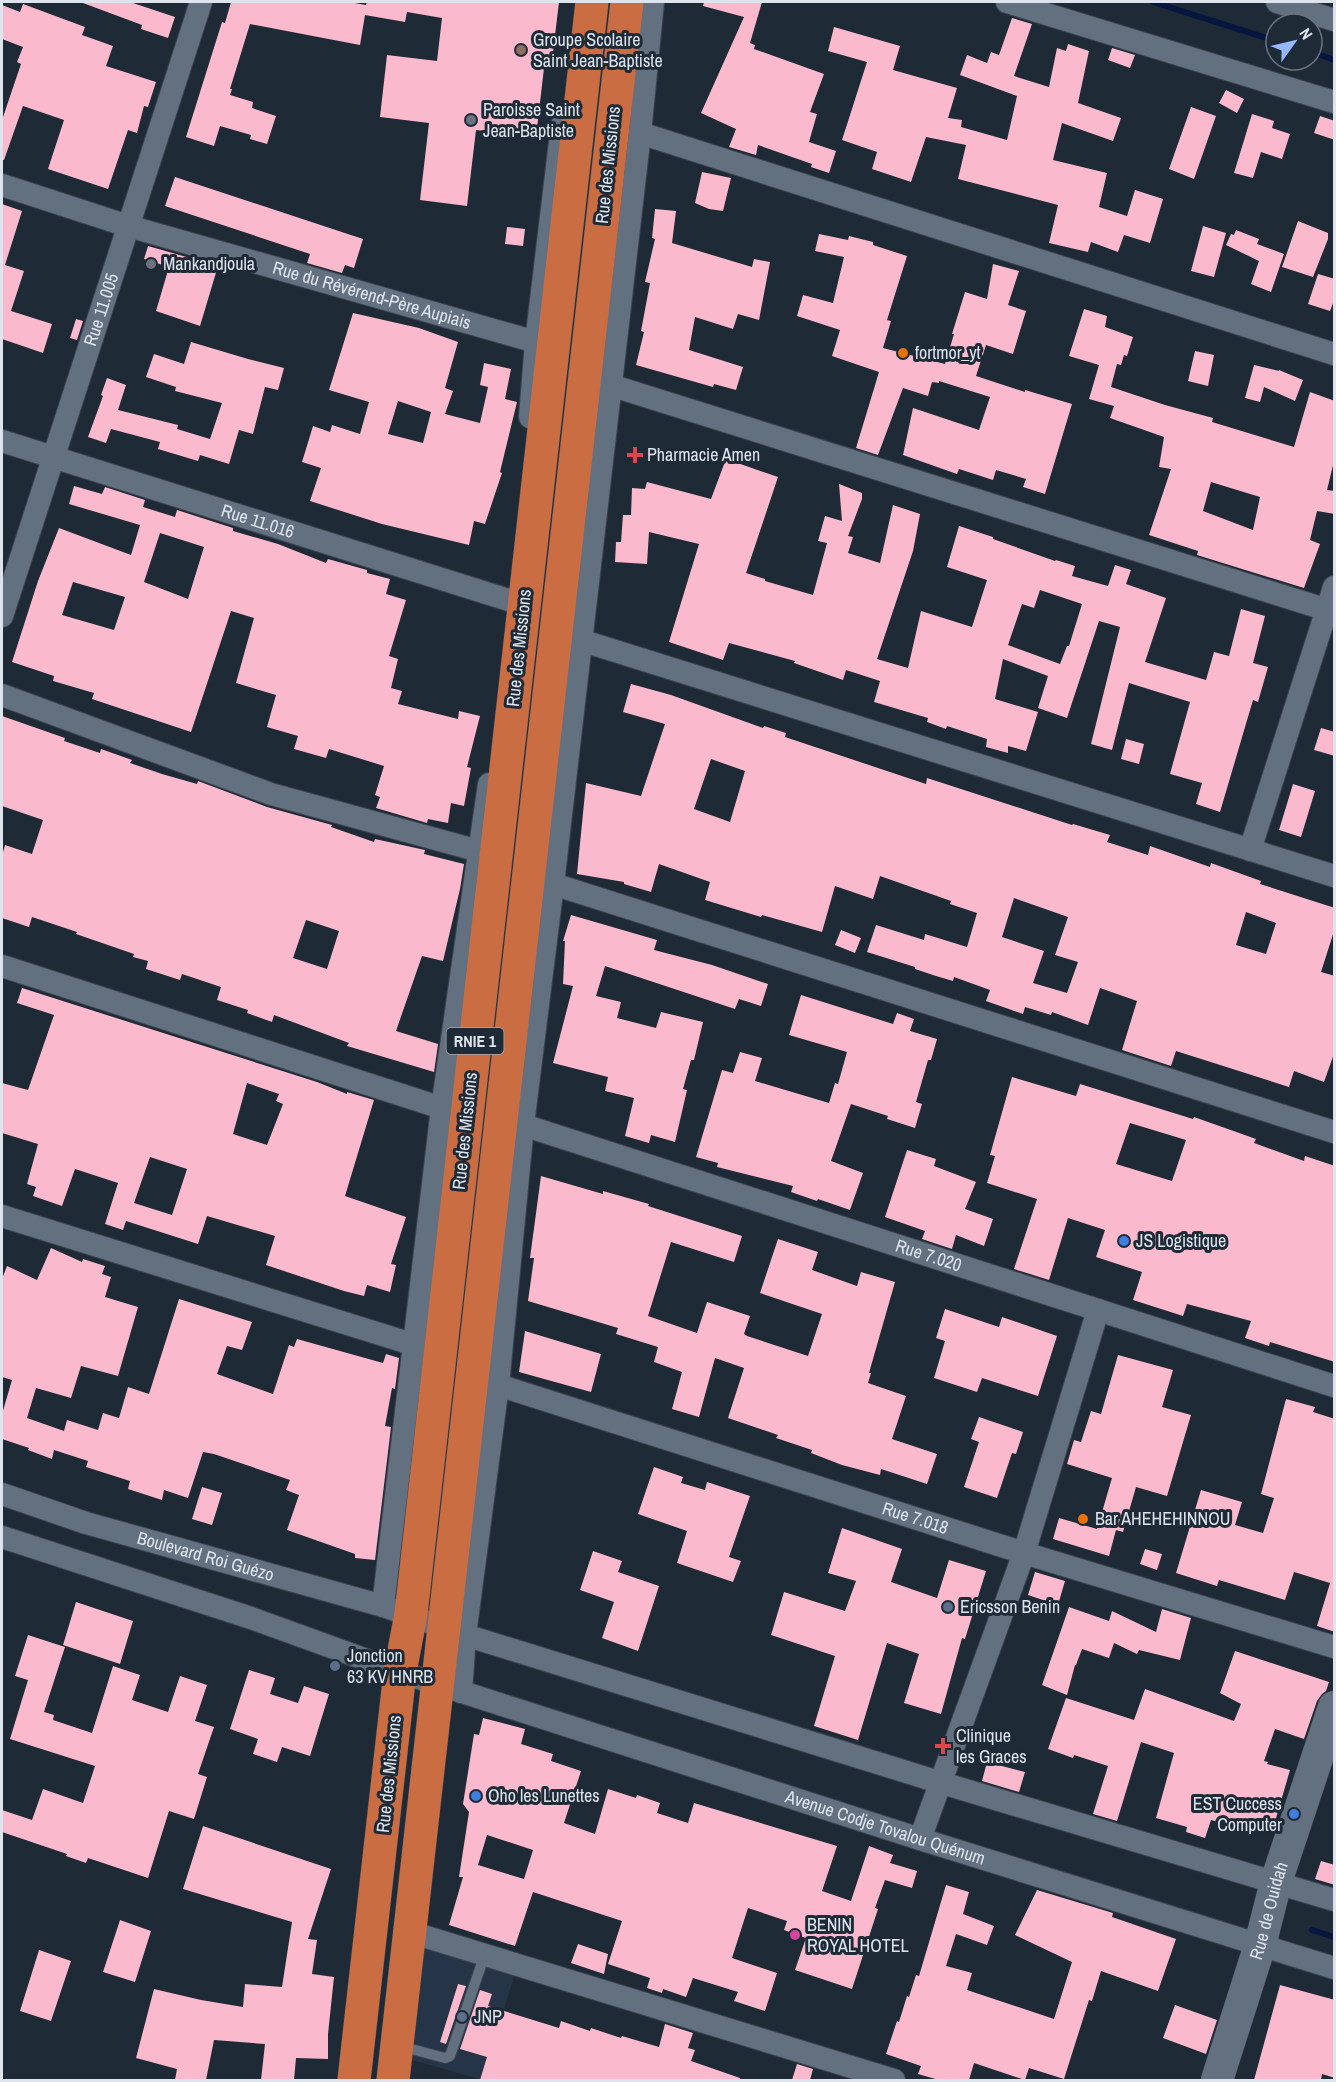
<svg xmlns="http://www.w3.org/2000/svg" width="1336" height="2082" font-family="'Archivo Narrow',sans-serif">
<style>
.built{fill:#253446}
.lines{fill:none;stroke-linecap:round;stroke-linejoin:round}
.stream{stroke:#07163e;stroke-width:6}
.building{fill:#fab9cc;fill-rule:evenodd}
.lane-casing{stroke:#3c4450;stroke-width:12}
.street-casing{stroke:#3c4450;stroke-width:24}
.secondary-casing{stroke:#3c4450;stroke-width:33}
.highway-casing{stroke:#3c4450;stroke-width:34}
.lane{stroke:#63707f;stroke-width:10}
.street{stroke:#63707f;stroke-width:22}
.secondary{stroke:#63707f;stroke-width:32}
.highway{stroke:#ca6d42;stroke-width:33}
.education-dot{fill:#8d6e63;stroke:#1f2a37;stroke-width:2}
.worship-dot{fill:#6b7280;stroke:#1f2a37;stroke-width:2}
.food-dot{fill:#e8710a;stroke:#1f2a37;stroke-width:2}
.health-dot{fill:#e0444e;stroke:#1f2a37;stroke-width:2}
.shop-dot{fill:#3f7fe0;stroke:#1f2a37;stroke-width:2}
.service-dot{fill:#5c6f8a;stroke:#1f2a37;stroke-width:2}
.hotel-dot{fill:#d1479c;stroke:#1f2a37;stroke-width:2}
.labels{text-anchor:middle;stroke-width:6;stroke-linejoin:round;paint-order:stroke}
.shield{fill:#1f2a37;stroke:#a4acb6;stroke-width:1.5}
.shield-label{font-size:16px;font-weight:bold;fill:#dde4ed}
.poi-label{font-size:18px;fill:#dde4ed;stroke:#1f2a37;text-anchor:start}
.street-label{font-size:18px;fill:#dde4ed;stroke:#1f2a37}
</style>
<rect width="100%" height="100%" fill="#1f2a37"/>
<path class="built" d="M421,1946L514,1976L483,2080L412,2060Z"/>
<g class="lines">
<path class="stream" d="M1153,2L1276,41
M1312,52L1334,60
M1312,1930L1334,1937"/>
</g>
<path class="building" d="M83,2H130L175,17L168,38L141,29L142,25L83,3Z
M231,2H349L366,5L367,2H559L551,69L544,68L536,137L476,130L467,206L420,200L429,123L380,117L387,55L437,61L442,18L407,12L405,22L365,15L360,45L250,24L230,89H232L230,95L253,102L252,108L276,116L267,144L250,139L251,135L220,126L214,146L186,137L222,22L225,23Z
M704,2H762L750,43L755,45L754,49L824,74L810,112L817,114L809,142L836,151L829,173L811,167L812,164L758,145L756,155L729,147L736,129L701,113L744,17L703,6Z
M23,4L85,27L82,35L113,46L106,66L156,82L148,107L144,106L137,133L128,130L108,189L48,169L64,120L23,106L4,160H2V120L21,64L17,62L23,47L2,39V5L20,12Z
M1012,18L1032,24L1014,76L1049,87L1057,48L1066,51L1068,44L1089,51L1078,103L1121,118L1113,141L1062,123L1053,160L1107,173L1099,207L1127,216L1135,190L1163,199L1150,243L1124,235L1118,252L1091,242L1088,252L1049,243L1058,205L958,179L966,145L926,137L911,182L872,169L877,152L842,140L867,62L828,51L834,27L900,46L893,70L957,88L948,118L962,120L961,127L1007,140L1017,96L960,75L967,55L987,63L991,52L999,55Z
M1112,48L1135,55L1130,68L1108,60Z
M1226,90L1244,99L1237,113L1219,103Z
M1191,107L1216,116L1194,179L1169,169Z
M1252,114L1274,121L1272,128L1290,134L1282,159L1261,152L1253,178L1234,173Z
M1320,116L1335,121V140L1314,133Z
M702,172L731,178L723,211L709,209L695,203Z
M175,177L363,239L354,268L345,265L342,273L307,263L310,254L165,206Z
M2,204L22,211L5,265L24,271L11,311L52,324L43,353L2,339Z
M655,209L676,211L672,243L752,267L754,259L770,262L759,320L738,314L733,329L695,317L689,350L743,367L736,390L714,384L713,387L636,365L644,332L641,331L650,283L645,282L655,239L652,238Z
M1298,221L1328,233V239L1313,277L1282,267Z
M1203,226L1226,233L1214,277L1191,271Z
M507,227L525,229L523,246L505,244Z
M1236,230L1259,239L1257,244L1284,254L1271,292L1251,284L1259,261L1226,245L1231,234L1234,235Z
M819,234L848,240L849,236L873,242V245L907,256L887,320L891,321L883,348L945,364L954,334H952L965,292L987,299L993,264L1019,271L1008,305L1026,311L1013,354L986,345L976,376L1025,392V390L1072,404L1045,494L1023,487L1026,479L996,470L993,480L959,469L957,474L903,455L913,408L979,430L990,397L939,381V383L932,382L928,396L903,388L878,455L856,448L879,372L832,356L840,330L797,316L803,295L833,303L844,257L815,251Z
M148,246L218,266L200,326L156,311L169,267L144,259Z
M1318,274L1335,279V298L1330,311L1308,304Z
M1084,309L1107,316L1105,327L1133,337L1127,356L1124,355L1121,365L1117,364L1111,387L1165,405L1213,418L1212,422L1294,447L1310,392L1335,401V457L1327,490L1335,491V514L1317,511L1310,540L1320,544L1304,588L1197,555L1198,551L1149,535L1171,469L1159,467L1164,437L1110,418L1114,406L1089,399L1099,365L1069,356ZM1211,482L1260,497L1253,530L1203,511Z
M353,313L419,328L458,342L445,388L453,391L445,414L480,423L488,387L480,385L484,363L511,369L505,399L517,402L500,472L502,473L485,524L474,521L469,545L382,524L310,501L321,468L302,462L313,426L330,432L332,425L360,434L369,402L329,390ZM398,401L431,412L423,443L388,434Z
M76,319L83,321L77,340L70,338Z
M191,342L248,359L284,368L278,390L265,387L253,434L239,430L229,464L200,455L198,461L158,449L160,442L111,429L106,443L88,437L103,396L101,395L107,378L126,385L118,410L178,425L177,429L210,439L222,403L175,391L176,387L146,377L154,354L184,364Z
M1195,351L1214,355L1208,386L1188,381Z
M1254,365L1279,371V370L1303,380L1295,401L1264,387L1260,402L1245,398Z
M726,459L778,477L746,573L765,579V581L813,595L827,543L818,541L825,516L842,521L839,484L862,493V499L848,536L853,537L848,553L880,563L893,505L920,514L913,551L877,659L908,668L921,611L972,627L987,580L947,567L959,526L993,537V539L1055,561L1056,560L1075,566L1072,576L1108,586L1115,565L1131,570L1126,584L1166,598L1145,662L1206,680L1214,652L1229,656L1241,609L1265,616L1253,663L1268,667L1258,702L1253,700L1220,812L1196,804L1202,783L1170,774L1190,702L1129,683L1112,750L1091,744L1120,627L1099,621L1067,718L1038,708L1048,676L1003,659L995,699L1038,712L1026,751L1008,746V753L986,747L987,739L947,726L946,729L927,722L928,718L874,702L880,681L846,670L843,680L794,663L795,661L729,643L723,660L669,642L699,544L649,532L647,564L615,562L616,542H621L623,515H631L632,488L645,489L647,482L711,499ZM1040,590L1082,604L1069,646H1067L1060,664L1008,645L1022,604L1034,608Z
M74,486L102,494L105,487L145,500L143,507L175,517L177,510L233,528V531L278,544L326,563L328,559L367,570V573L390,579L386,594L406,600L389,656L398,659L391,688L402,691L398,704L458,719L459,711L480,716L467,767L471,768L464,806L451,803L448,823L428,819L427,823L376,808L380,797L375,795L384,766L329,749L326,758L294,749L298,736L267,727L276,695L236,683L254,618L231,611L191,732L92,699L94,693L53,681L54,676L12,662L38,581L59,528L131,555L140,525L69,504ZM160,533L204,547L188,599L144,582ZM73,582L125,597L114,630L62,615Z
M631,684L671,695L763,728L764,726L786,733L785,737L926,784L927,778L1072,825L1073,824L1110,835L1107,842L1148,855L1150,846L1210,867L1211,863L1261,881L1260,884L1335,908V928L1321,972L1335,976V1051L1324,1082L1294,1071L1289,1087L1176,1051L1171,1066L1122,1050L1137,1001L1100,988L1088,1025L1052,1012L1051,1015L1025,1007L1023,1014L986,1001L990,990L954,977L953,981L936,976L915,969V967L867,952L876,925L924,940L925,934L967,947L977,913L950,904L951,901L880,876L873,899L835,886L822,932L762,915L761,917L705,900L710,882L659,864L651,892L624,884V882L577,874L586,783L641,796L665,724L623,712ZM711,759L745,771L730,822L694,809ZM1014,898L1068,917L1055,955L1078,962L1067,993L1033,983L1044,951L1002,937ZM1246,912L1276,923L1266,954L1236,945Z
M2,716L65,738L64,741L100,753L101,749L132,760L130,763L162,774L197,784L198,781L267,807L332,825L331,827L374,842L375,839L425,850L424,854L464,864L460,889L443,961L422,956L396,1031L438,1044L434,1072L347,1046L349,1043L274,1015L272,1022L247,1013L248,1010L217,1000L221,987L182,974L180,980L146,969L148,961L133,957L134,954L76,934L77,932L32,917L29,927L2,918V856L5,845L32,854L43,820L2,806ZM306,920L339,931L327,969L293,958Z
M1321,728L1335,732V756L1314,750Z
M1126,739L1144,744L1139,764L1121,759Z
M1293,784L1315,791L1301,837L1279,830Z
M571,915L657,940L654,950L712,965L768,984L761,1006L739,999L735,1009L605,966L596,996L621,1002L617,1018L656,1028L661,1012L703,1022L694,1060H691L683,1089L687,1090L675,1142L651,1135L649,1143L625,1136L634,1098L605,1091L608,1077L553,1063L573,986L563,984L565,941H563Z
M841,930L861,938L855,953L835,945Z
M22,988L317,1082L347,1094V1092L374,1100L345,1196L406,1217L391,1264L396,1265L390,1292L367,1285L364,1296L344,1291L266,1265L275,1236L207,1216L198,1244L126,1221L123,1230L105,1224L118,1183L75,1169L62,1206L33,1196L36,1187L27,1184L38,1144L2,1133V1083L28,1090L54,1015L17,1003ZM247,1083L279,1094L276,1101L283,1104L267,1145L233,1134ZM150,1157L187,1169L172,1215L134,1203Z
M801,995L893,1024L897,1013L914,1019L910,1031L937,1039L931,1060H928L916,1102L922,1104L915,1128L887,1119L888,1116L851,1104L831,1161L863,1173L850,1210L818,1199L817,1201L791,1192L793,1186L717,1167L718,1163L696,1157L722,1070L733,1073L740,1052L762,1058L755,1081L829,1103L835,1083L838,1084L847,1052L789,1035Z
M1012,1077L1076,1096L1080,1084L1193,1119L1194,1117L1256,1139L1254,1143L1304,1161L1305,1156L1335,1166V1362L1270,1342L1269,1346L1245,1338L1251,1321L1187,1304L1183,1316L1133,1300L1142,1272L1096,1257L1105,1230L1068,1218L1049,1280L1014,1269L1037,1199L987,1183L995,1156L990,1155ZM1130,1123L1186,1140L1172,1181L1116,1164Z
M907,1150L936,1159L934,1166L976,1182L965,1209L993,1219L984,1246L956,1235L952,1249L922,1239L925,1231L885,1217Z
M541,1176L603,1194V1191L649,1204L648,1206L742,1236L734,1262L671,1242L648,1316L697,1333L707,1302L750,1316L744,1334L747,1336L808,1356L822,1314L760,1293L778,1239L818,1252L812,1270L857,1286L861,1272L895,1282L869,1373H871L868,1383L906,1396L892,1439L937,1454L927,1484L881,1469L880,1475L842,1465L811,1453L812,1450L776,1438L778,1435L728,1418L744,1368L715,1358L699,1417L672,1409L682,1372L654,1362L658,1347L616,1334L618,1328L528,1301L534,1258H530Z
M51,1248L82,1262L83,1259L105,1266L102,1274L111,1277L105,1297L138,1307L118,1376L81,1366L71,1398L36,1388L27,1418L64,1431L67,1420L98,1430L103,1413L119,1418L128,1387L149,1394L179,1299L252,1322L242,1350L227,1346L217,1374L273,1394L289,1345L294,1347L297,1339L383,1363L386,1354L399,1358L395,1389L392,1388L385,1426L391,1427L375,1560L355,1558V1554L287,1530L299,1495L286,1490L290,1480L214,1454L203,1452L188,1498L164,1490L162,1500L128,1489L130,1481L86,1467L88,1461L54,1450L52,1459L28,1450L29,1448L2,1439V1414L12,1380L2,1377V1279L7,1266L37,1280Z
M945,1309L999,1327L1002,1317L1057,1336L1038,1396L982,1378L977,1392L934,1378L945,1341L936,1338Z
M525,1331L601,1354L591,1392L519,1372Z
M1118,1355L1173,1370L1162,1407L1191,1415L1167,1496L1136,1487L1123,1532L1116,1530L1109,1556L1053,1539L1059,1518L1097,1529L1112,1478L1067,1464L1074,1440L1081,1442L1091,1411L1101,1414Z
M1286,1399L1315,1407L1313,1412L1335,1419V1632L1317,1626L1330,1583L1294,1572L1285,1600L1219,1580L1217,1586L1176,1573L1201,1490L1242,1502L1235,1525L1263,1533L1274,1498L1261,1494Z
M979,1417L1023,1432L1016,1454L1012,1453L997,1498L964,1487L979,1442L971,1439Z
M654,1467L683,1477L681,1483L705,1490L707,1482L750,1496L729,1557L741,1561L733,1582L677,1563L687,1531L638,1514Z
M202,1487L222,1493L212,1525L192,1519Z
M842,1528L902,1549L891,1582L937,1598L949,1560L986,1571L965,1639L962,1638L941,1714L904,1703L919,1654L887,1643L858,1740L814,1726L835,1656L771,1635L784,1592L845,1611L856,1581L828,1573Z
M1145,1549L1162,1554L1157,1570L1140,1564Z
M593,1551L622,1561L618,1572L659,1586L638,1651L602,1638L614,1602L580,1590Z
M1035,1572L1065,1581L1058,1605L1028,1595Z
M76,1602L133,1621L120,1664L63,1645Z
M1069,1607L1109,1621L1112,1611L1156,1632L1162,1609L1191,1618L1180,1660L1139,1650L1137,1654L1114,1643L1109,1658L1082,1649L1076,1665H1075L1067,1695L1042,1685Z
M28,1635L65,1647L44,1712L54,1715L53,1720L92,1733L113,1666L140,1675L132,1700L168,1712L180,1676L207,1685L195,1721L214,1727L198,1774L207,1777L194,1819L169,1811L148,1878L88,1858L86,1863L66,1856L67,1854L2,1832V1810L32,1820L43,1789L83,1803L95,1766L10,1739L28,1680L15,1676Z
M1235,1651L1329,1682L1326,1691L1322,1694L1317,1701L1304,1739L1275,1729L1264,1761L1268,1762L1267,1764L1290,1770L1272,1832L1254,1826L1252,1832L1211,1820L1205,1838L1186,1832L1187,1827L1156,1818L1174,1753L1141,1742L1117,1821L1093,1814L1108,1766L1074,1755L1073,1758L1048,1749L1066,1698L1134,1720L1145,1689L1234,1721L1241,1704L1220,1693Z
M249,1670L275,1678L270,1694L298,1703L304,1686L329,1694L310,1756L282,1747L277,1762L253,1754L258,1739L230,1729Z
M483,1718L525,1729L521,1744L553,1754L551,1761L581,1771L564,1823L595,1834L608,1789L636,1798L637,1795L660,1803L657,1813L688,1823L694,1803L837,1846L822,1891L851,1901L869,1846L893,1855L890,1863L917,1871L912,1888L885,1880L875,1908L878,1909L852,1989L795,1970L806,1938L784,1930L787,1921L748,1908L732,1958L777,1973L765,2011L734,2001L738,1992L693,1978L686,1997L663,1989L662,1993L647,1988L650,1978L608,1964L622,1921L533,1892L515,1946L449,1925L463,1877H459L469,1812L463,1804L474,1734L479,1735ZM487,1835L533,1850L524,1879L478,1865Z
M987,1762L1025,1772L1019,1792L982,1781Z
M203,1826L331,1869L308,1939L317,1940L312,1974L334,1977L328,2034V2059L296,2058L294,2080H261L265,2044L214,2040L206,2080H175L177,2069L136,2058L154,1989L201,2000L243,2007L245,1984L282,1987L292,1922L183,1889Z
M1321,1861L1335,1865V1885L1315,1879Z
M946,1885L969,1892L963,1914L994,1926L987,1945L956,1934L946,1966L972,1973L967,1990L1054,2019L1072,1962L1015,1935L1037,1890L1113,1913L1112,1917L1176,1939L1158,1991L1101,1971L1092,2001L1089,2000L1064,2079L1029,2068L1025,2080L974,2063L969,2080H939L918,2074L921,2066L886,2054L897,2021L899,2022L907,1996L909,1997L916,1975L919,1976Z
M120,1920L151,1931L135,1982L103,1972Z
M578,1944L608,1954L604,1974L571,1963Z
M39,1950L71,1961L51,2021L20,2011Z
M458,1984L466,1986L446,2044L440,2042Z
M1280,1985L1335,2000V2078L1322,2074L1321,2080H1254Z
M480,1990L492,1994L488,2006L559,2028L561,2021L590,2031L591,2028L621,2038L622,2036L659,2047L665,2024L693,2033L688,2048L695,2050L691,2061L740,2078V2080H480L487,2057L460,2049Z
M1175,2005L1217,2020L1206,2054L1163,2038Z
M797,2064L813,2069L810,2080H792Z"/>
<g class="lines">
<defs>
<path id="lane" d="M400,2046L445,2058L450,2056L485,1954"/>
<g id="street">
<path d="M1007,2L1334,102"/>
<path d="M1277,2L1334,20"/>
<path d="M640,133L1334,354"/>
<path id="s1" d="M2,185L128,226L536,342"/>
<path d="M610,385L1334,612"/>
<path d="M530,417L536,342L562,125"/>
<path id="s2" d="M2,441L515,602"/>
<path id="s3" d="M2,616L201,2"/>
<path d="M580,640L1334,876"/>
<path d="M2,695L271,794L479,851"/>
<path d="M1250,850L1334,587"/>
<path d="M553,884L1334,1132"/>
<path d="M2,966L442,1108"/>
<path id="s4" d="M523,1125L1334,1386"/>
<path d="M2,1216L415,1345"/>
<path id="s5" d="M498,1385L1024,1553L1334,1647"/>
<path id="s6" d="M2,1494L86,1523L383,1606L465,1635L942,1783L1334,1900"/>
<path id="s7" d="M2,1537L251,1618L400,1672L920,1839L1334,1968"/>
<path d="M383,1606L442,1108L489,784"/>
<path d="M461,1692L465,1635L498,1385L523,1125L553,884L640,133L653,2"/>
<path d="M920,1839L1024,1553L1098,1310"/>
<path d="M410,1932L894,2080"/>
</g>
<g id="secondary">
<path id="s8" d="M1217,2080L1260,1945L1276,1882L1334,1707"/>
</g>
<path id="highway" d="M354,2080L400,1672L411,1614L592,2
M393,2080L627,2"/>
</defs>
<use href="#lane" class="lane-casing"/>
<use href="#street" class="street-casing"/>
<use href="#secondary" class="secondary-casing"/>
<use href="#highway" class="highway-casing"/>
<use href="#lane" class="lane"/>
<use href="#street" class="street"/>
<use href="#secondary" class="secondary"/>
<use href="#highway" class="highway"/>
</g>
<circle class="education-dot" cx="521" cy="50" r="6"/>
<g class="worship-dot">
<circle cx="471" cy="120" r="6"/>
<circle cx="151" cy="264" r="6"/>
</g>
<g class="food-dot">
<circle cx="903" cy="353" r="6"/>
<circle cx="1083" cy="1519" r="6"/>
</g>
<g class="health-dot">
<path d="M632 446h6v6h6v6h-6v6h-6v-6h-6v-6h6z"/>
<path d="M940 1737h6v6h6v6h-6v6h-6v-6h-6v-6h6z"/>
</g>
<g class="shop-dot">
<circle cx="1124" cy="1241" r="6"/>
<circle cx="476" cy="1796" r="6"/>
<circle cx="1294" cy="1814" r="6"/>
</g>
<g class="service-dot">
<circle cx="948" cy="1607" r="6"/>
<circle cx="335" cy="1666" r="6"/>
<circle cx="462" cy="2017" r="6"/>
</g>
<circle class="hotel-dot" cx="795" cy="1935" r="6"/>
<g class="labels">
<rect class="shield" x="446.5" y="1028" width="57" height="26" rx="4.5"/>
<g class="shield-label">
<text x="475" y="1047">RNIE 1</text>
</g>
<g class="poi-label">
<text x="533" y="46">Groupe Scolaire<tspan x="533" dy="21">Saint Jean-Baptiste</tspan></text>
<text x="483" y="116">Paroisse Saint<tspan x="483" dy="21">Jean-Baptiste</tspan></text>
<text x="163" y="270">Mankandjoula</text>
<text x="915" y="359">fortmor_yt</text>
<text x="647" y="461">Pharmacie Amen</text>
<text x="1136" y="1247">JS Logistique</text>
<text x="1095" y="1525">Bar AHEHEHINNOU</text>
<text x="960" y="1613">Ericsson Benin</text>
<text x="347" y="1662">Jonction<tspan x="347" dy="21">63 KV HNRB</tspan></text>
<text x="956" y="1742">Clinique<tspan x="956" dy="21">les Graces</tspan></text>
<text x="488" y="1802">Oho les Lunettes</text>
<text x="1282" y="1810" text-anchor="end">EST Cuccess<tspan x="1282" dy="21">Computer</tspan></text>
<text x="807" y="1931">BENIN<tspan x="807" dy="21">ROYAL HOTEL</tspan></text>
<text x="474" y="2023">JNP</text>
</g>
<g class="street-label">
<text transform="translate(608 165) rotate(-84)" y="6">Rue des Missions</text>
<text dy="6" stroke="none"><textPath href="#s1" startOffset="386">Rue du Révérend-Père Aupiais</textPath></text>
<text dy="6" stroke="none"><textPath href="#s3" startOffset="322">Rue 11.005</textPath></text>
<text dy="6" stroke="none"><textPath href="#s2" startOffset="268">Rue 11.016</textPath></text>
<text transform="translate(519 648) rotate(-84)" y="6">Rue des Missions</text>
<text transform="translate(465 1131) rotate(-84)" y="6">Rue des Missions</text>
<text dy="6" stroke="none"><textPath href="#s4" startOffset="426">Rue 7.020</textPath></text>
<text dy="6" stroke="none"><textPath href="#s5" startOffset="438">Rue 7.018</textPath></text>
<text dy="6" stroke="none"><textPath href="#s6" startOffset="213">Boulevard Roi Guézo</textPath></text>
<text transform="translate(389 1774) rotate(-84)" y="6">Rue des Missions</text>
<text dy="6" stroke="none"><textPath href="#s7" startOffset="930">Avenue Codje Tovalou Quénum</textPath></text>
<text dy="6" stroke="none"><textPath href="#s8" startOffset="177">Rue de Ouidah</textPath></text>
</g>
</g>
<rect width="1336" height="2082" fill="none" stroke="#dde4ed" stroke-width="6"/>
<g transform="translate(1294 42) rotate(56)"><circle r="28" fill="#1f2a37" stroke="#6b7480" stroke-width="1.5"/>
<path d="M0-4.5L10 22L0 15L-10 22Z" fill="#96b6fd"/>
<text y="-9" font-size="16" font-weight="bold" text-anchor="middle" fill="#dde4ed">N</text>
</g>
</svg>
